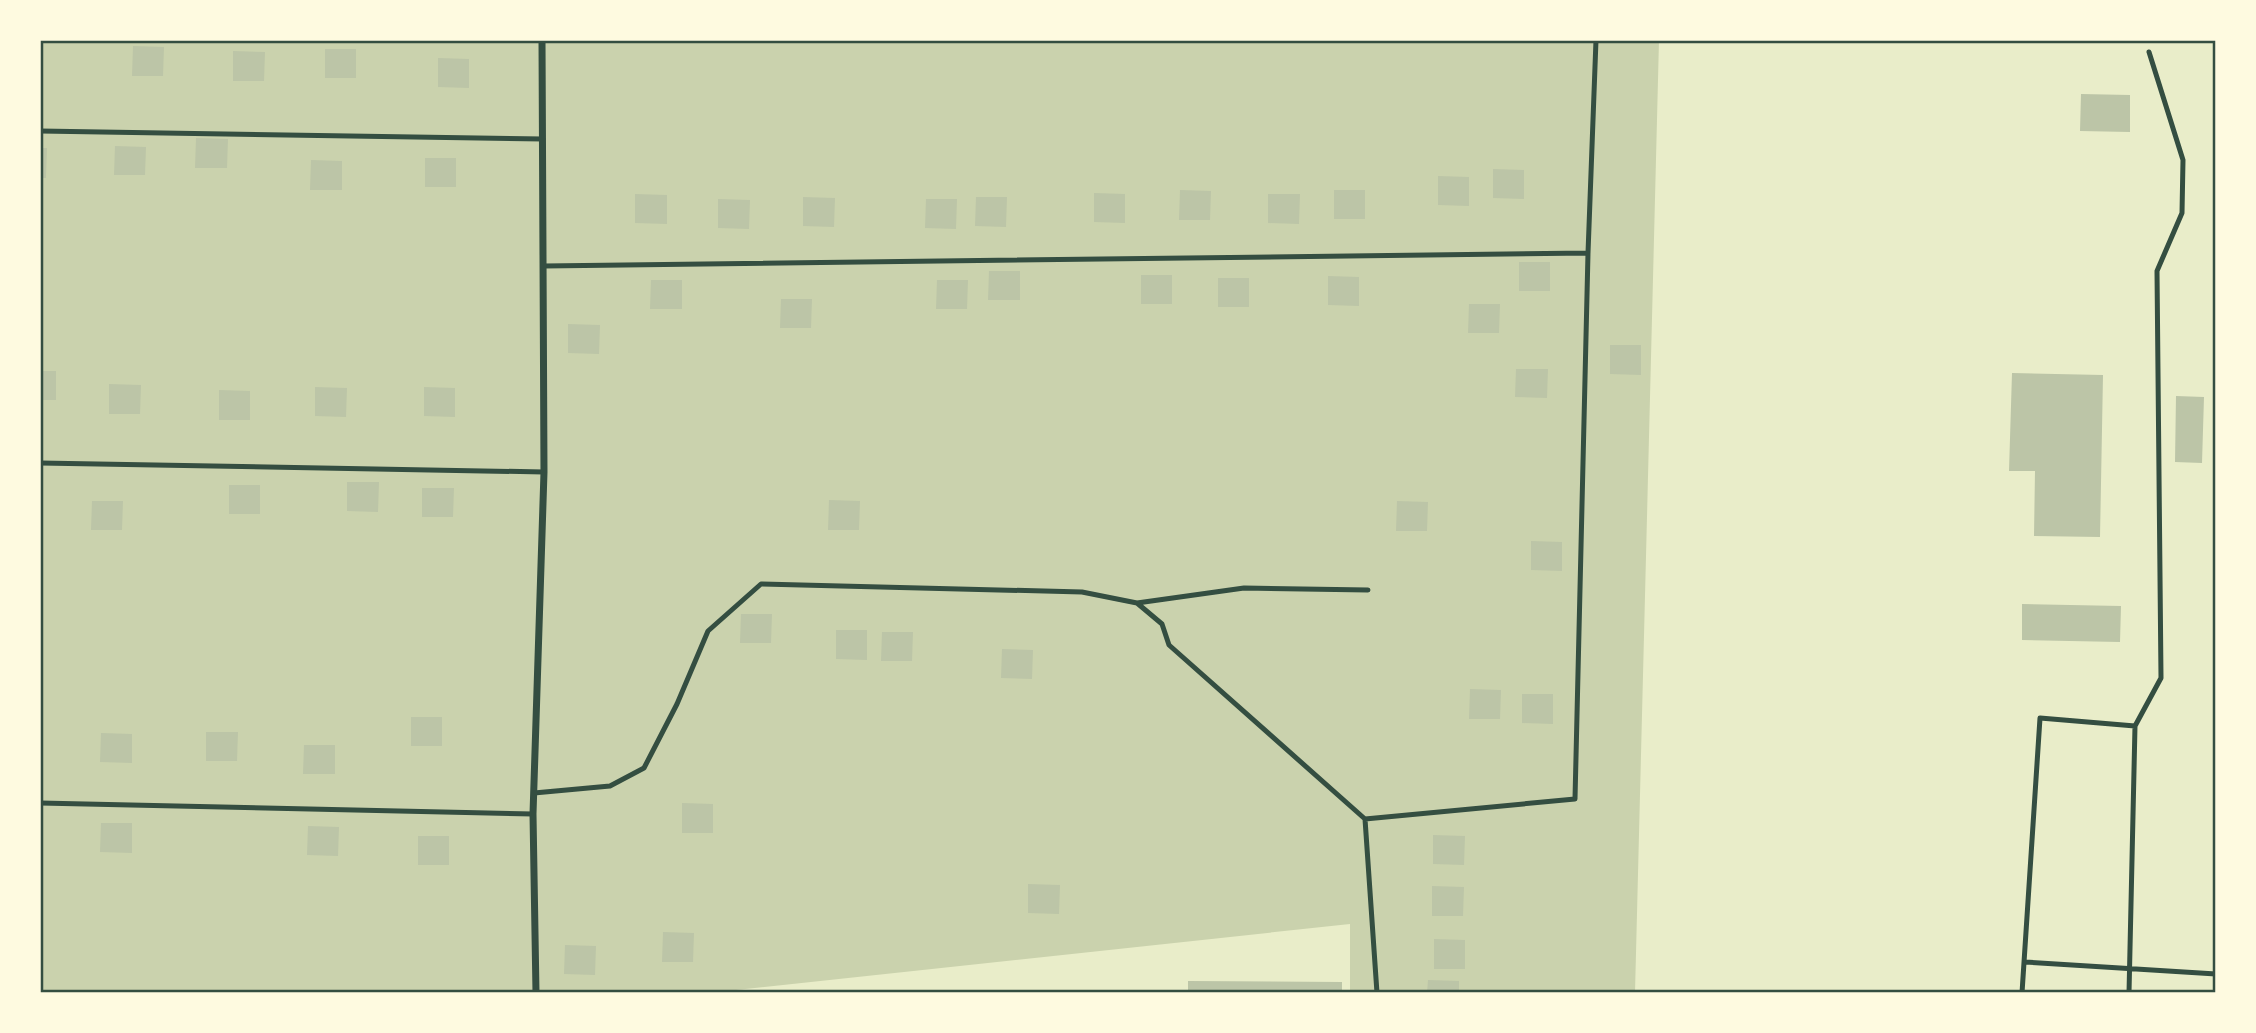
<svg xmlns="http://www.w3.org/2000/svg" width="2256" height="1033" font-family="Barlow,sans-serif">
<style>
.green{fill:#cad2ad}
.building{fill:#bcc5a7}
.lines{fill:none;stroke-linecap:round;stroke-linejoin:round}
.service{stroke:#344e41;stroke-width:5}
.minor{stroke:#344e41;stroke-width:7}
.neatline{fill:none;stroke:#344e41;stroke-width:2.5}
</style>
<rect width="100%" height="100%" fill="#e9edc9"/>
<path class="green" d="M40,40H1659L1635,993H1350V924L708,993H40Z"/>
<path class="building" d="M133,46L164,47L163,76H132Z
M325,49H356V78H325Z
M233,51L265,52L264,81H233Z
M438,58L469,59V88L438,87Z
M2081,94L2130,95V132L2080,131Z
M196,138L228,139L227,168H195Z
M115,146L146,147L145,175H114Z
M40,148H47L46,178H40Z
M425,158H456V187H425Z
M311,160L342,161V190H310Z
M1493,169L1524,170V199L1493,198Z
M1438,176L1469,177V206L1438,205Z
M1180,190L1211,191L1210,220H1179Z
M1334,190H1365V219H1334Z
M1094,193L1125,194V223L1094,222Z
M635,194L667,195V224L635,223Z
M1268,194H1300L1299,224L1268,223Z
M803,197L835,198L834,227L803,226Z
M976,197H1007L1006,227L975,226Z
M718,199L750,200L749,229L718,228Z
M926,199H957L956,229L925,228Z
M1519,262H1550V291H1519Z
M989,271H1020V300H988Z
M1141,275H1172V304H1141Z
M1328,276L1359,277V306L1328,305Z
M1218,278H1249V307H1218Z
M651,280H682V309H650Z
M937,280H968L967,309H936Z
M781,299H812L811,328H780Z
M1469,304H1500L1499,333H1468Z
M568,324L600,325L599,354L568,353Z
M1610,345H1641V375L1610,374Z
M1516,369H1548L1547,398L1515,397Z
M40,371H56V400H40Z
M2012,373L2103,375L2100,537L2034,536L2035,471H2009Z
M109,384L141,385L140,414H109Z
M315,387L347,388L346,417L315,416Z
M424,387L455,388V417L424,416Z
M219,390L250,391V420H219Z
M2176,396L2204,397L2202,463L2175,462Z
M347,482H379L378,512L347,511Z
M229,485H260V514H229Z
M422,488H454L453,517H422Z
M829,500L860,501L859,530H828Z
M92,501H123L122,530H91Z
M1397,501L1428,502L1427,531H1396Z
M1531,541L1562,542V571L1531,570Z
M2022,604L2121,606L2120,642L2022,640Z
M741,614H772L771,643H740Z
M836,630H867V660L836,659Z
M882,632H913L912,661H881Z
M1002,649L1033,650L1032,679L1001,678Z
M1470,689L1501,690L1500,719H1469Z
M1522,694H1553V724L1522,723Z
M411,717H442V746H411Z
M206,732H238L237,761H206Z
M101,733L132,734V763L100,762Z
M304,745H335V774H303Z
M682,803L713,804V833H682Z
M101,823H132V853L100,852Z
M308,826L339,827L338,856L307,855Z
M1433,835L1465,836L1464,865L1433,864Z
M418,836H449V865H418Z
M1028,884L1060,885L1059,914L1028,913Z
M1432,886L1464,887L1463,916H1432Z
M663,932L694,933L693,962H662Z
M1434,939L1465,940V969H1434Z
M565,945L596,946L595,975L564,974Z
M1428,980L1459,981V993H1427Z
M1188,981L1342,982V993H1188Z"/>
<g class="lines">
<path class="service" d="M40,131L543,139
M544,266L1588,253
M40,463L544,472
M1137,603L1244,588L1368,590
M534,793L610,786L644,768L677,704L708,631L761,584L1082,592L1137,603L1162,624L1169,645L1365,819L1377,993
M40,803L533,814
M1365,819L1575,799L1588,253L1596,40
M2025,962L2216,974
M2022,993L2040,718L2135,726
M2129,993L2135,726L2161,678L2157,271L2182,213L2183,160L2149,52"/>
<path class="minor" d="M536,993L533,814L544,472L542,40"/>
</g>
<rect width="2256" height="1033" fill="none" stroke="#fefae0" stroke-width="84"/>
<rect x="42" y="42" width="2172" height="949" class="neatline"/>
</svg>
